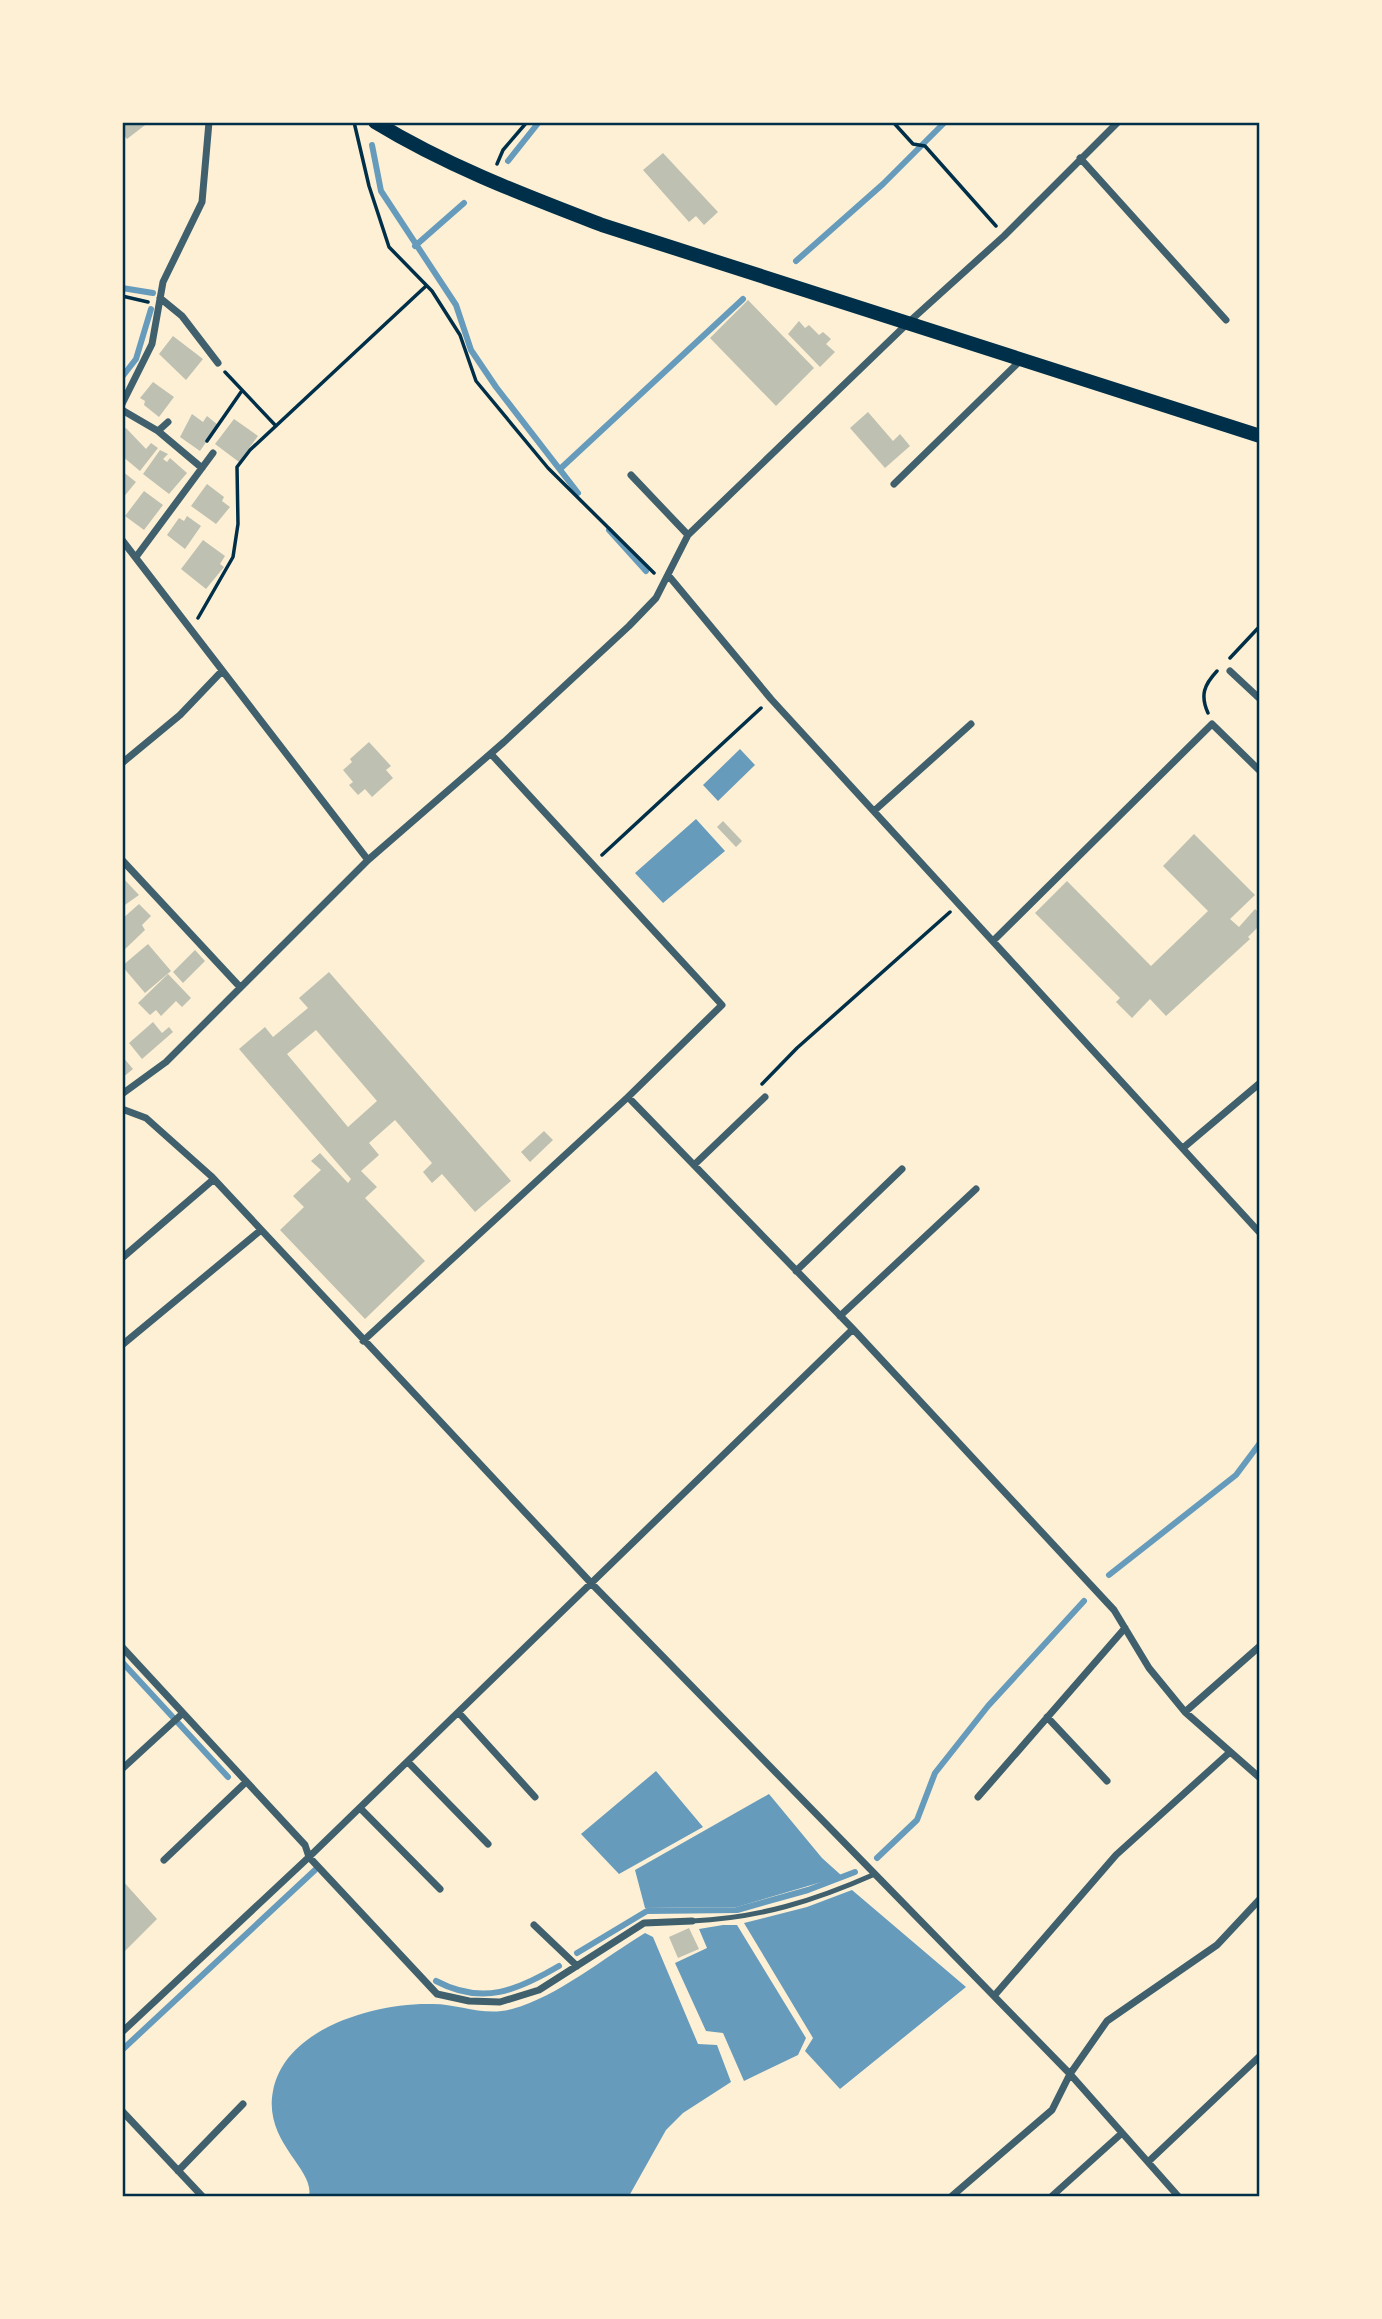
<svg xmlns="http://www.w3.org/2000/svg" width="1382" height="2319" font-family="Manrope,sans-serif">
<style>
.water{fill:#669bbc}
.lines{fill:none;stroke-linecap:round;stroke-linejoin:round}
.stream{stroke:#669bbc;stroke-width:6}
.building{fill:#bec0b2;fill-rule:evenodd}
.path{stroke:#003049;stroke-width:3.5}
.service{stroke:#3f606c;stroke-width:5}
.minor{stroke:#3f606c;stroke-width:7}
.secondary{stroke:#003049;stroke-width:14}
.neatline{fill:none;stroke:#003049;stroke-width:2.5}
</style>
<rect width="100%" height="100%" fill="#fdf0d5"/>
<path class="water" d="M740,749L755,765L718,801L703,785Z
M696,819L725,851L663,903L635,873Z
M656,1771L703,1827L619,1874L581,1834Z
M769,1794L822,1858L842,1876L737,1907L645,1908L635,1870Z
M852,1890L966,1987L840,2089L805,2051L813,2038L744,1923L807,1907Z
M723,1925H737L806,2038L798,2055L744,2081L723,2033L706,2031L675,1963L707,1948L699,1929Z
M645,1933L653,1937L698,2044L717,2045L731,2082L683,2113L666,2130L629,2196H309C315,2169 263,2142 273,2091C285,2027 378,2002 433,2004C459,2004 485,2017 512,2009C557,1997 605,1957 645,1933Z"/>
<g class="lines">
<path class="stream" d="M372,145L381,191L456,305L471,350L496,387L578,493
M508,161L539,122
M415,246L464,203
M796,261L883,184L945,122
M122,288L153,293
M122,377L136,359L151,309
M560,469L743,299
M609,530L646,571
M1109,1575L1236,1475L1260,1443
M122,1662L228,1777
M877,1858L917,1820L935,1773L988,1706L1084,1601
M577,1953L647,1911L737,1910L808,1890L855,1872
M436,1981C483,2006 518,1990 559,1966
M122,2050L315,1870"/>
</g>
<path class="building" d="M122,122H149L127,139L122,133Z
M663,153L718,212L704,225L696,216L689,222L643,170Z
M748,300L814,368L776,406L710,338Z
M799,321L805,328L809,325L819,335L823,332L831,339L826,344L835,352L820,367L788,334Z
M173,336L203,359L186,380L159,354Z
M153,382L174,397L159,417L144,405L145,401L140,398Z
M868,412L893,441L900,434L910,446L885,468L850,428Z
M192,414L203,422L207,416L218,425L200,451L180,437Z
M234,419L258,436L239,462L215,444Z
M126,428L146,449L151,443L158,448L140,471L122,456V432Z
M160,450L168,454L163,459L167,462L170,458L187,473L169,494L143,474Z
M122,471L136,482L122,499Z
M207,484L224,497L222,501L230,507L216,524L191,506Z
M144,491L163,505L144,530L125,516Z
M187,516L201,526L185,549L167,535L179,518L184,521Z
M203,540L225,556L220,564L224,567L206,589L181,569Z
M369,742L391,766L386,770L393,778L372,797L365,789L358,795L349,785L353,782L343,770L352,762L350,759Z
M723,821L742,841L736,847L717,827Z
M1194,834L1255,895L1230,919L1239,927L1255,909L1259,913V926L1248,937L1250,939L1166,1016L1150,999L1132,1018L1116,1002L1120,998L1035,913L1067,881L1151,966L1208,911L1163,866Z
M122,877L139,895L122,907Z
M139,904L151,916L142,925L145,930L122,952V919Z
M148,944L171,971L145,993L122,966Z
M195,950L205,961L183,983L173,972Z
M329,972L511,1181L475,1212L442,1174L432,1183L423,1172L432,1163L395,1120L369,1143L379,1155L361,1171L377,1187L365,1198L425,1261L365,1319L280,1230L304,1207L293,1196L321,1170L311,1161L320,1153L348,1183L351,1179L239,1049L265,1027L273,1037L308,1008L299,998ZM316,1030L377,1101L348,1127L287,1054Z
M168,974L191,998L182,1007L176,1001L161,1016L156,1010L150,1015L138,1003Z
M153,1022L162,1033L169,1027L173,1032L142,1059L129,1043Z
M122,1056L133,1069L122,1078Z
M544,1131L553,1140L530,1162L521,1152Z
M122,1880L157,1919L122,1954Z
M689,1928L699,1949L678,1958L669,1937Z"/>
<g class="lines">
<path class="path" d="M354,122L369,186L389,247L432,291L460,335L476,381L548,468L654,573
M893,122L913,144L925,146L996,226
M497,164L503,150L527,122
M122,296L148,302
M225,372L276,426
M207,441L241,392
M198,618L233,557L238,524L237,467L250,450L426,286
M1230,658L1260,626
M1208,713C1200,695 1204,685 1217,671
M602,855L761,708
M762,1084L797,1048L950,912"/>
<path class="service" d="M692,1921C759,1918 814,1901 875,1874"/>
<path class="minor" d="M1080,158L1226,320
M160,298L182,316L218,363
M122,404L152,344L163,282L202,202L209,122
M122,410L158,431L168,422
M158,431L202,468
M631,475L688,535
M894,484L1021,360
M122,540L368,860
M136,557L213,453
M668,575L771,699L1260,1233
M1230,671L1260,699
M491,754L722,1005L628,1097
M122,763L180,715L222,671
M874,811L971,724
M122,860L240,987
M993,941L1212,724L1260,771
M122,1094L166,1062L368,860L504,742L629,626L656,598L688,535L910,321L1004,236L1118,122
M122,1109L146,1118L211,1176L592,1584L1070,2074L1178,2196
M1183,1148L1260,1083
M694,1165L765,1097
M122,1258L214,1179
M796,1271L902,1169
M840,1316L976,1189
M363,1341L628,1097L853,1329L1114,1610L1149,1668L1185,1712L1260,1778
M122,1345L261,1230
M122,1647L305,1845L309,1857L437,1994L469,2001L500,2002L539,1990L644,1923L692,1921
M1185,1712L1260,1646
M459,1713L535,1797
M1047,1717L1107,1781
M408,1762L488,1844
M122,1769L183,1713
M978,1797L1125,1628
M360,1808L440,1889
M164,1860L246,1782
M534,1925L577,1966
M994,1996L1116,1855L1230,1752
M122,2032L309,1857L853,1329
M122,2111L202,2196
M1148,2162L1260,2056
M178,2171L243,2104
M952,2196L1052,2110L1070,2074L1107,2021L1217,1945L1260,1899
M1052,2196L1122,2133"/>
<path class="secondary" d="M375,122C447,166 524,195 602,225L1260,436"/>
</g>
<rect width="1382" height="2319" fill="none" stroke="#fdf0d5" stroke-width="248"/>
<rect x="124" y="124" width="1134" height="2071" class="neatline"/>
</svg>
